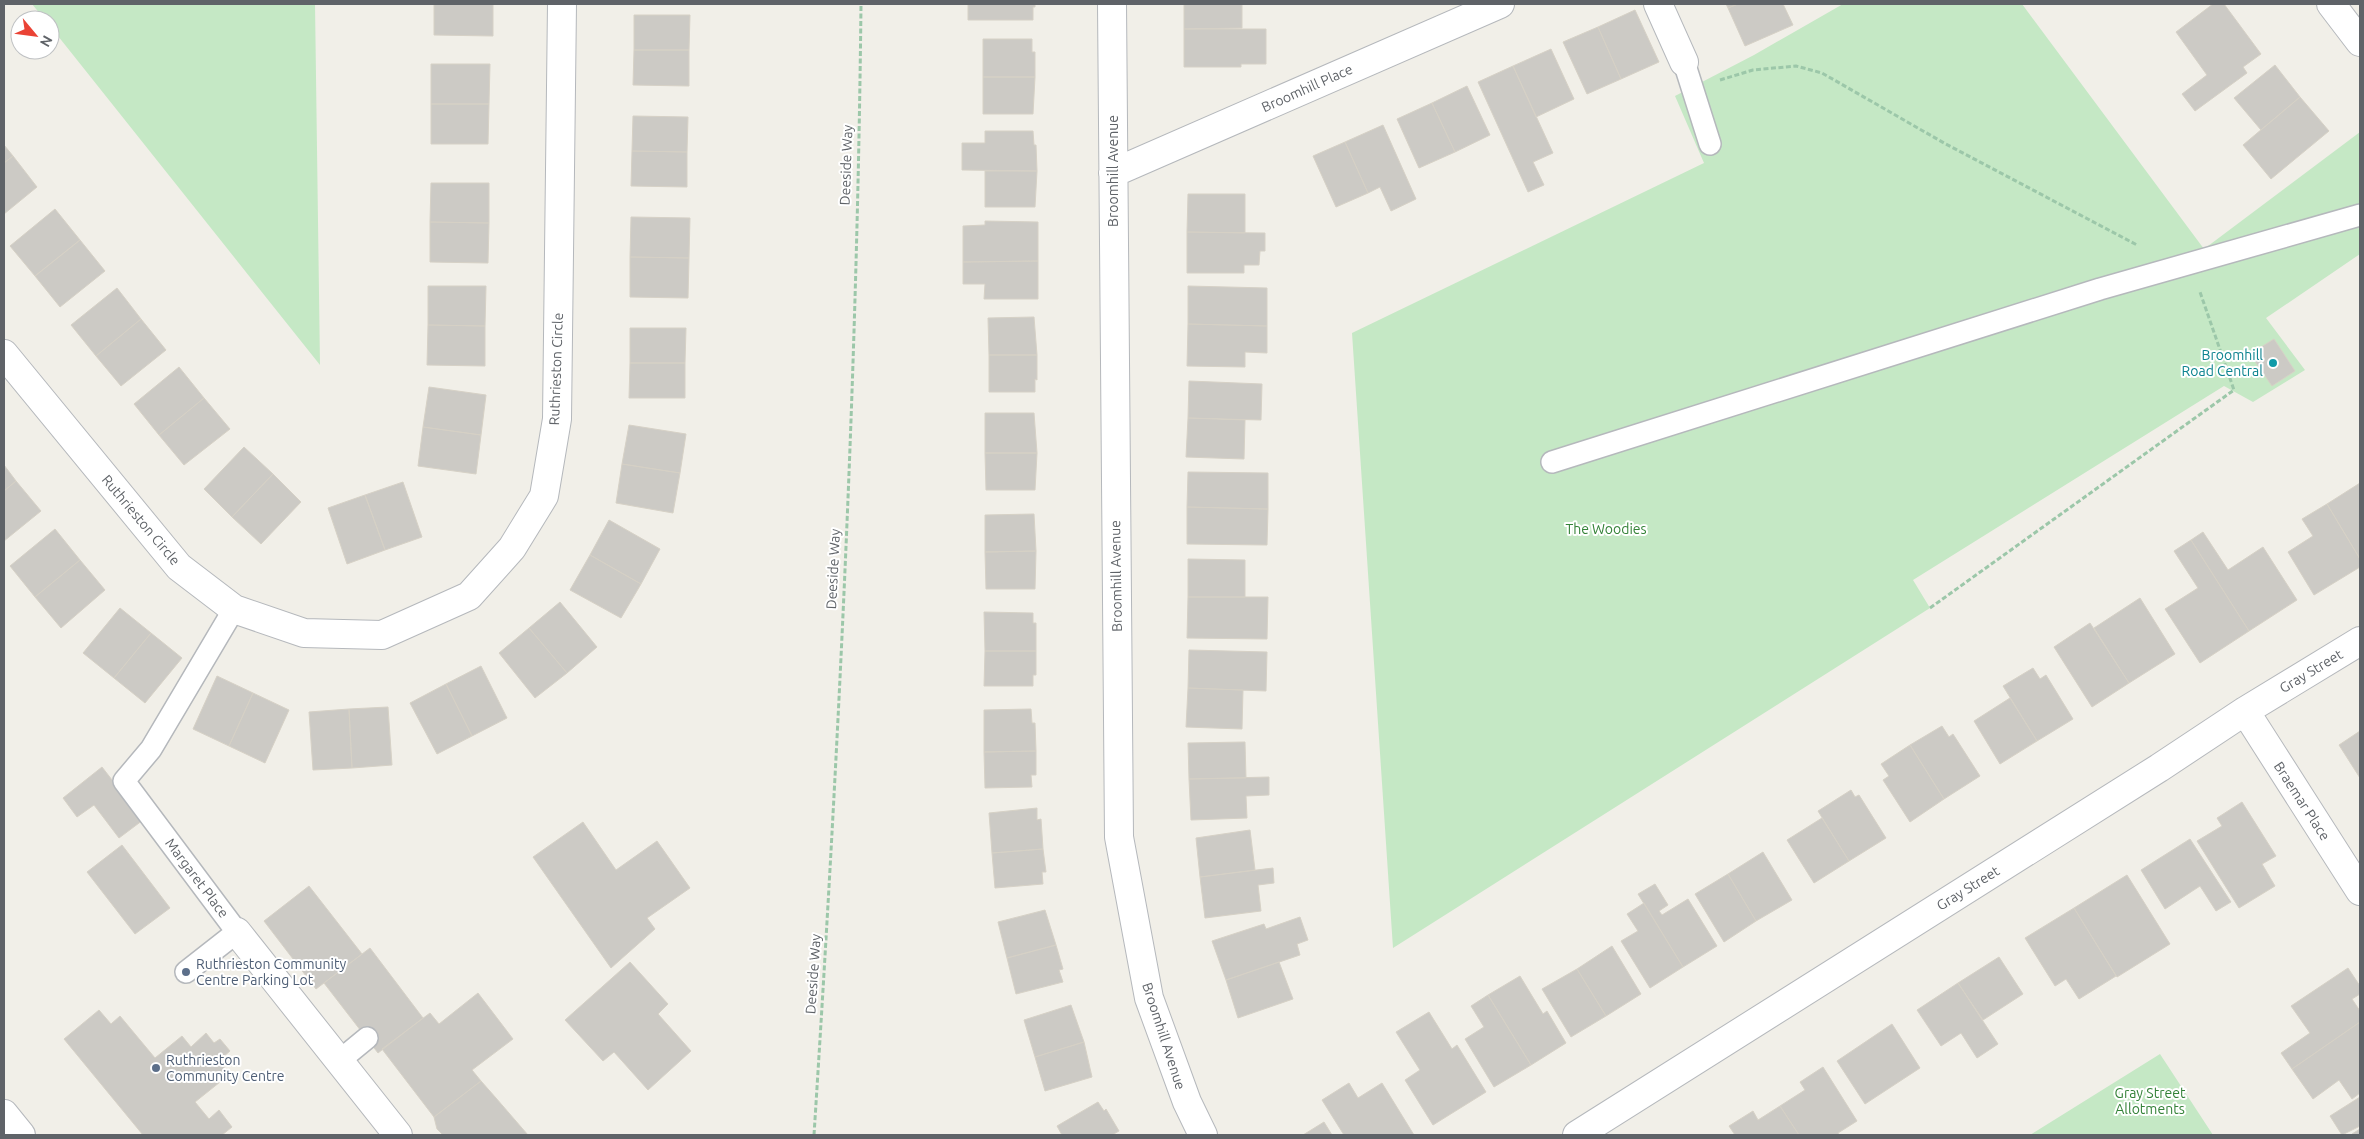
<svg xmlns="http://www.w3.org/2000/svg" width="2364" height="1139" font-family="Ubuntu,sans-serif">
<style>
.green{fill:#c5e8c5}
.building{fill:#cccac5;stroke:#d6d1c6}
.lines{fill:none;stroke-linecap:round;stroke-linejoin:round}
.service-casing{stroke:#b5b8bc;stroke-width:24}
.minor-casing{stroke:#b5b8bc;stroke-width:30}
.tertiary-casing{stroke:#b5b8bc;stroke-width:30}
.path{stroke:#9cc7a9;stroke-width:3;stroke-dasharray:5 2.5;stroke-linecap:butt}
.service{stroke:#fff;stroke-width:21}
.minor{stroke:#fff;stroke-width:28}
.tertiary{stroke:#fff;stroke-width:28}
.culture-dot{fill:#0f9aa8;stroke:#fff;stroke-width:2}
.service-dot{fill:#5c6f8a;stroke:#fff;stroke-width:2}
.labels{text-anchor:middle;stroke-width:4;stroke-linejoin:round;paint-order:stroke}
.street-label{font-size:14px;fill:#5f6368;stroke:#fff}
.culture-label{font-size:14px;fill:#0d838f;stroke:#fff;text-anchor:end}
.park-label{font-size:14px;fill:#348238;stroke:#fff}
.service-label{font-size:14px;fill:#4e5e75;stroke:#fff;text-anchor:start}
</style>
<rect width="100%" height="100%" fill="#f1efe8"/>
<path class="green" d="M32,4H315L320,365L50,26V20H45Z
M1843,4H2022L2204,249L2360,132V254L2266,318L2305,370L2253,402L2224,386L1913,580L1930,608L1393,948L1352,333L1704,163L1675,96L1754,55Z
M2160,1054L2213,1135H2030Z"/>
<path class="building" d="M434,4H493V36L434,35Z
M968,4H1035V7H1033V20H968Z
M1184,4H1242V28L1184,29Z
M1726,4H1738L1728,8Z
M1738,4H1783L1793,25L1745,46L1728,8Z
M2213,4H2224L2261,54L2243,67L2247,73L2195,111L2182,94L2207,75L2176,32Z
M1635,10L1659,62L1621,79L1598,27Z
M634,15H690L689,50H634Z
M1598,27L1621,79L1587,94L1563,42Z
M1184,29H1266V64H1241V67H1184Z
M983,39H1032V52H1035V77H983Z
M1551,49L1574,99L1536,117L1513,66Z
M634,50H689V86L633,85Z
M431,64H490L489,104H431Z
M2275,65L2300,97L2261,130L2234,98Z
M1513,66L1553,153L1533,162L1544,185L1528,192L1478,82Z
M983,77H1035L1033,114H983Z
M1467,86L1490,135L1455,152L1432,103Z
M2300,97L2329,131L2271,179L2243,145Z
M1432,103L1455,152L1419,168L1397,119Z
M431,104H489L488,144H431Z
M633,116L688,117L687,152L632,151Z
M1383,125L1416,199L1391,211L1380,187L1368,193L1345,142Z
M985,131H1033L1034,145H1036L1037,171L962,170V143H985Z
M1345,142L1368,193L1336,207L1313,156Z
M4,145L13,156L4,163Z
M632,151L687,152V187L631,186Z
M13,156L37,187L4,214V163Z
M985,171H1037L1035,207H985Z
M431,183H489V223L430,222Z
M1188,194H1245V233L1187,232Z
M55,209L80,240L35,276L10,246Z
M631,217L690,218L689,258L630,257Z
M985,221L1038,222V261L963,262V226L985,225Z
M430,222L489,223L488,263L430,262Z
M1187,232L1265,233V251H1260L1259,265H1244V273H1187Z
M80,240L105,271L60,307L35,276Z
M630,257L689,258L688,298L630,297Z
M1038,261V299H984L985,284H963V262Z
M428,286H486L485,326L428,325Z
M1188,286L1267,288V326L1188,324Z
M117,288L141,319L96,356L71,325Z
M1034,317L1037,355H989L988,318Z
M141,319L166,350L121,386L96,356Z
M1188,324L1267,326V353L1245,352V367L1187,366Z
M428,325L485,326V366L427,365Z
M630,328H686L685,363H630Z
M2274,339L2295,371L2272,386L2250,354Z
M989,355H1037V380L1035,379V392H989Z
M630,363H685V398H629Z
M179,367L204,398L159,435L134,404Z
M1189,381L1262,384L1261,420L1188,418Z
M429,387L486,395L481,435L423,427Z
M204,398L230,429L184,465L159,435Z
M985,413H1034L1037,453H985Z
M1188,418L1245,420L1244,459L1186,457Z
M629,425L686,434L680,473L622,464Z
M423,427L481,435L476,474L418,466Z
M244,447L273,474L232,517L204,489Z
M985,453H1037L1035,490H986Z
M622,464L680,473L673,513L616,503Z
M4,465L16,481L4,491Z
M1188,472L1268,473V509L1187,507Z
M273,474L301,502L261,544L232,517Z
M16,481L41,511L4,541V491Z
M403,482L422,537L385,550L365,495Z
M2360,483V559L2327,504Z
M365,495L385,550L347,564L328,508Z
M2327,504L2360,559V567L2314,595L2288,552L2313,536L2302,519Z
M1187,507L1268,509L1267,545L1187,544Z
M1034,514L1036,551L985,552V515Z
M609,520L660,549L641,584L590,555Z
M55,529L80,560L35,597L10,566Z
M2203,532L2228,570L2263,547L2297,600L2249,631L2191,540Z
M2191,540L2249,631L2200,663L2165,609L2198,588L2174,551Z
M1036,551L1035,589H986L985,552Z
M590,555L641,584L621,618L570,590Z
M1188,559L1245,560V597H1188Z
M80,560L105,590L61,628L35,597Z
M1188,597H1268L1267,639L1187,638Z
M2140,598L2175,654L2129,683L2094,628Z
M560,602L597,647L567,673L529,628Z
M120,608L151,633L114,678L83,653Z
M984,612L1033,613V623H1036V651H985Z
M2090,623L2129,683L2092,707L2054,647Z
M529,628L567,673L535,698L499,653Z
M151,633L182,658L145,703L114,678Z
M1189,650L1267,652L1266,691L1188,688Z
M985,651H1036V675H1033V686H984Z
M481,666L507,718L472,736L446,684Z
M2033,668L2040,679L2046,675L2073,719L2037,741L2003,686Z
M217,676L253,693L229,746L193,729Z
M446,684L472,736L437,754L410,703Z
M1188,688L1243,690L1242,729L1186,727Z
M253,693L289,710L265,763L229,746Z
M2010,698L2037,741L2000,764L1974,721Z
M388,707L392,765L352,768L349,709Z
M349,709L352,768L313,770L309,712Z
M1031,709L1032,723H1035L1036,751L984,752V710Z
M1942,726L1949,737L1953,734L1980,776L1944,799L1910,745Z
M2360,731V778L2339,745Z
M1245,742L1246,778L1189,779L1188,743Z
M1910,745L1944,799L1910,822L1883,780L1889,776L1881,764Z
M1036,751V775H1031L1032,787L985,788L984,752Z
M102,767L143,820L119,838L94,805L77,817L63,798Z
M1269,777V795L1246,796L1247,818L1191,820L1189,779Z
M1851,790L1855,797L1859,795L1886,838L1849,861L1818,811Z
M2242,802L2276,856L2262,864L2275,886L2239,908L2197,841L2222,826L2217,818Z
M1037,808V820L1041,819L1043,849L992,853L989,813Z
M1822,818L1849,861L1814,883L1787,840Z
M583,822L616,870L657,841L690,888L647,918L655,929L611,968L533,857Z
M1250,830L1255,870L1200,877L1196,838Z
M2190,839L2231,902L2216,911L2200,886L2165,909L2141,870Z
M122,845L170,908L135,934L87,872Z
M1043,849L1046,872H1042L1043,884L995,888L992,853Z
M1763,852L1792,900L1756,921L1728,874Z
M1273,868L1274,883L1258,885L1261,911L1205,918L1200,877Z
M1728,874L1756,921L1724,942L1695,894Z
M2127,875L2170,944L2117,977L2074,908Z
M1655,884L1668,905L1659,911L1662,915L1688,899L1717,946L1683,967L1638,894Z
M309,886L362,954L316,989L264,921Z
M1644,903L1683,967L1650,988L1621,941L1638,931L1627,914Z
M2074,908L2116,976L2079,999L2066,979L2055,986L2025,938Z
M1045,910L1056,945L1007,958L998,922Z
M1300,917L1308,940L1297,944L1300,955L1226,980L1212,941L1264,924L1266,929Z
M1056,945L1063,969L1059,970L1063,982L1016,994L1007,958Z
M1612,946L1641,994L1606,1016L1577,969Z
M370,948L423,1018L378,1053L324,983Z
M1999,957L2023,994L1983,1020L1958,983Z
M630,962L668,1004L658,1014L691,1051L648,1090L614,1052L603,1061L565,1020Z
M1279,962L1293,999L1238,1018L1226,980Z
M2348,968L2360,986V994L2352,999L2360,1011V1022L2292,1069L2281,1053L2310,1033L2291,1006Z
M1577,969L1606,1016L1571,1037L1542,989Z
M1520,976L1543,1014L1547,1011L1566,1043L1531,1065L1488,995Z
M1958,983L1998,1044L1977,1058L1961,1033L1941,1046L1917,1010Z
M478,993L513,1039L472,1070L481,1081L434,1117L382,1049L430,1013L439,1024Z
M1488,995L1531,1065L1494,1087L1465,1039L1484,1027L1471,1006Z
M1071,1005L1084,1042L1035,1057L1024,1020Z
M99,1010L111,1024L120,1016L155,1058L182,1036L191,1047L206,1033L214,1043L220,1039L230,1051L223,1057L225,1078L195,1102L209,1119L219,1110L232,1127L222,1135H143L64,1039Z
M1429,1012L1452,1049L1457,1045L1486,1092L1433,1125L1405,1080L1420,1070L1396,1032Z
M2360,1022V1093L2352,1099L2339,1080L2313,1099L2292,1069Z
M1892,1024L1920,1068L1865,1104L1837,1061Z
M1084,1042L1092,1077L1045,1091L1035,1057Z
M1823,1067L1857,1121L1838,1133L1839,1135H1799L1780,1106L1805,1090L1800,1082Z
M481,1081L496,1098L528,1135H443L437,1129L434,1117Z
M1349,1083L1358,1098L1382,1083L1414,1135H1344L1322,1100Z
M2360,1097V1126L2342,1135L2330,1116Z
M1098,1102L1104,1111L1106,1109L1119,1131L1112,1135H1062L1057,1126Z
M1780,1106L1799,1135H1735L1729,1126L1753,1111L1758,1120Z
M1324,1122L1332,1135H1303Z
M2360,1129V1135H2352V1134Z"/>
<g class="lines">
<defs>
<path id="service" d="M1684,62L1710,144
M1552,462L2100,289L2360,215
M186,972L237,932L124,781L151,749L234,609
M339,1061L367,1038"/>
<path id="minor" d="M1112,4L1119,837L1149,998L1187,1102L1203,1135
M1658,4L1684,62
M1113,173L1500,4
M4,354L179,567L234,609L304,633L382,635L469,596L512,548L544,496L557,419L562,4
M2245,711L2360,891
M237,932L398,1135
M1577,1135L2159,768L2245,711L2360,641"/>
<path id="tertiary" d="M2331,4L2360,42
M4,1114L21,1135"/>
</defs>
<use href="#service" class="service-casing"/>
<use href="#minor" class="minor-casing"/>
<use href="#tertiary" class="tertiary-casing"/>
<path class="path" d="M1720,80L1753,70L1796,66L1822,73L1944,143L2137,245
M1930,608L2234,390L2200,292
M814,1135C838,759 857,381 861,4"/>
<use href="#service" class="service"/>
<use href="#minor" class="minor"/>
<use href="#tertiary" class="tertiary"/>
</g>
<circle class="culture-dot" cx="2273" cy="363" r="5"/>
<g class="service-dot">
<circle cx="186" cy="972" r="5"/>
<circle cx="156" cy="1068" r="5"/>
</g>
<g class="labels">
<g class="street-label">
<text transform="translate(1307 88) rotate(-24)" y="5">Broomhill Place</text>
<text transform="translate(846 165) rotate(-88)" y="5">Deeside Way</text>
<text transform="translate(1113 171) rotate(-90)" y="5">Broomhill Avenue</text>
<text transform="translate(556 369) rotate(-88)" y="5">Ruthrieston Circle</text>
<text transform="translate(141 520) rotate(50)" y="5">Ruthrieston Circle</text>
<text transform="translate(833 569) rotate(-87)" y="5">Deeside Way</text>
<text transform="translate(1116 576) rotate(-91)" y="5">Broomhill Avenue</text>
<text transform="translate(2311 671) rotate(-31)" y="5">Gray Street</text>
<text transform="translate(2302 801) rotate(57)" y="5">Braemar Place</text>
<text transform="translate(197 878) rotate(53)" y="5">Margaret Place</text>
<text transform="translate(1968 888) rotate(-32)" y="5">Gray Street</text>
<text transform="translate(813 974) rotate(-86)" y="5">Deeside Way</text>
<text transform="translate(1164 1036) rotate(72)" y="5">Broomhill Avenue</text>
</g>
<g class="culture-label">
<text x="2263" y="360">Broomhill<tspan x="2263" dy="16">Road Central</tspan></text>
</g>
<g class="park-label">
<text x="1606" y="534">The Woodies</text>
<text x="2150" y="1098">Gray Street<tspan x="2150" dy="16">Allotments</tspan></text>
</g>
<g class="service-label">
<text x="196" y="969">Ruthrieston Community<tspan x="196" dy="16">Centre Parking Lot</tspan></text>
<text x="166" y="1065">Ruthrieston<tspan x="166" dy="16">Community Centre</tspan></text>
</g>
</g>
<rect width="2364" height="1139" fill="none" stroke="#5f6368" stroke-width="10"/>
<g transform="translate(35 35) rotate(119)"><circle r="24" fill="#ffffff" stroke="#bfc1c3"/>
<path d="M0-4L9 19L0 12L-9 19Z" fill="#ea4335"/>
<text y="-8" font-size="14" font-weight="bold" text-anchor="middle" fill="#5f6368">N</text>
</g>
</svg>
